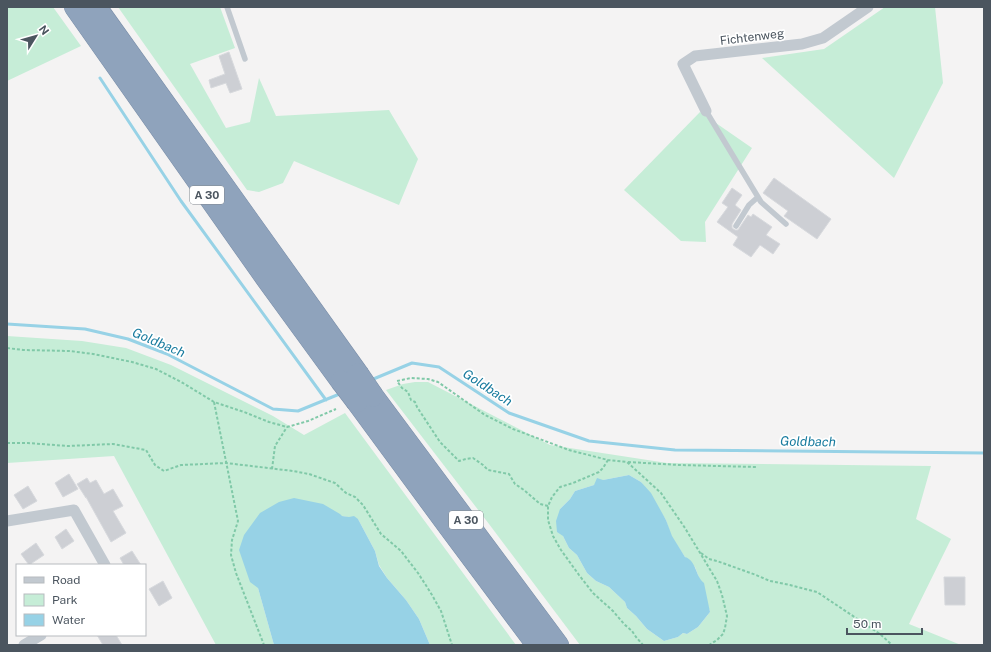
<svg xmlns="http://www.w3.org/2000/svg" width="991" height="652" font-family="'Public Sans',sans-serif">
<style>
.green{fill:#c6edd7;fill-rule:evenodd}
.water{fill:#97d2e6}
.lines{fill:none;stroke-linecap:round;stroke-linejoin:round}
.stream{stroke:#97d2e6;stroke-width:3}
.building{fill:#cdcfd4;stroke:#d7d9dd}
.motorway-casing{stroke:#7a8ea8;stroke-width:22}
.path{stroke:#80c9a8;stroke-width:2;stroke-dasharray:3 2;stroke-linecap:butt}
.service{stroke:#c2c9d0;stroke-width:5.5}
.minor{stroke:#c2c9d0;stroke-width:11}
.motorway{stroke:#8fa3bc;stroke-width:21}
.motorway-bridge-casing{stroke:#7a8ea8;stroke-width:22;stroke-linecap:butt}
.motorway-bridge{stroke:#8fa3bc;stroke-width:21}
.labels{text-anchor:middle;stroke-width:3.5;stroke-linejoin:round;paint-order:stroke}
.shield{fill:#fff;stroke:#81888f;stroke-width:1}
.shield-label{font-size:11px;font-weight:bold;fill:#4b555f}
.street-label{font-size:12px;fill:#4b555f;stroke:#fff}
.water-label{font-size:13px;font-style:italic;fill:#187b9e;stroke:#fff}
</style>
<rect width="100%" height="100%" fill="#f4f3f3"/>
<path class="green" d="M7,7H53L81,46L7,81Z
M118,7H220L235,48L190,64L226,128L250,122L259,78L276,116L389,110L418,159L399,205L294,161L283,183L259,192L247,190Z
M885,7H935L943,83L894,178L762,58L824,49Z
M700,112L752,148L705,222L706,242L681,241L624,190Z
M7,336L82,341L126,348L171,365L273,416L304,435L345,413L516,645H430L419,619L406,600L387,578L379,565L375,551L358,519L342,516L258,588L274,645H216L114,456L7,463Z
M415,382H428L550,445L667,463L931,466L916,519L951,539L909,624L961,645H580L489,524L386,390L403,384ZM629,475L641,482L666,520L671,536L685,557L695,567L700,580L710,612L698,627L687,634L683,633L678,637L664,641L647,629L636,616L627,608L625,602L609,587L596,581L587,573L577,555L569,548L563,536L560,509L570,499L575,491L594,485L603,480Z"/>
<path class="water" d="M629,475L641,482L651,493L666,520L672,536L685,557C697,561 695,576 704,583L710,612L698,627L687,634L683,633L678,637L664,641L647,629L636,616L627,608L625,602L609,587L596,581L587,573L577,555L569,548L563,536L557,532L556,521L560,509L570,499L575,491L594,485L597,478L603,480Z
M294,498L323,504L340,514L342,516L349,517L354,516L358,519L375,551L379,566L387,578L406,600L419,619L430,645H274L258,588L250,582L239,550L244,535L260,513L279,502Z"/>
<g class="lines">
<path class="stream" d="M100,78L181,201L326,400
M7,324L85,329L128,339L167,354L273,409L298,411L342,393
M371,380L412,363L439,367L509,413L589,441L675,450L984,453"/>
</g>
<path class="building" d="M229,52L242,89L230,93L226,83L211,88L209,80L225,74L219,56Z
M774,178L831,219L817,239L784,216L788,211L763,193Z
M732,188L742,195L735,205L741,210L732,224V228L735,230H738L748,215L751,217L753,214L772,227L766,235L780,244L773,254L760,245L751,257L733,245L738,237L717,222L728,207L722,203Z
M69,474L78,489L63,497L55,483Z
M87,478L90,483L96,480L104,494L113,489L123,506L113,511L126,533L111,542L86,497V498L77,484Z
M28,486L37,501L23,509L14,495Z
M66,529L74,541L62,549L55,537Z
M36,543L44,555L29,565L21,554Z
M132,551L141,565H124L120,558Z
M944,577H965V605H945Z
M163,581L172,598L159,606L149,589Z
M97,635H116L122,645H103Z"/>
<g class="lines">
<defs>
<path id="motorway" d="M75,7L268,281L341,381
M96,7L358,374
M373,396L558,645
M357,402L449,527L537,645"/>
</defs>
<use href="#motorway" class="motorway-casing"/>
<path class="path" d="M7,348L23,350L70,351L93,354L132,362L156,369L183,383L214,402L244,412L269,422L287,427L308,421L336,409
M214,402L238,521L232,540L231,555L236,573L264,645
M7,443H28L68,446L113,444L146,450L155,465L164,471L181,465L226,463L293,471L309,474L335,483L346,493L355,497L363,505L381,534L401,551L418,573L427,587L432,595L441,611L452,645
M608,460L603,468L599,472L573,483L560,487L552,497L548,506V520L553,536L561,550L579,575L593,593L613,611L624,624L632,631L636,637L643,645
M628,462L679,465L756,467
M272,469L275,446L287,427
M548,506L540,504L524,490L515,484L509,474L488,470L483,465L473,458L466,459L459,461L440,442L417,407L415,402L411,400L408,392L402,388L397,381L411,378L428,379L438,382L485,415L513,429L569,450L608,460L627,462L661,493L685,528L717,581L722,595L727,616L725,628L723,634L717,640L709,645
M701,553L709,559L717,561L756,575L770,581L790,585L817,592L880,634L892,645"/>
<path class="service" d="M227,7L245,59
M706,111L761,202L786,224
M736,226L749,205L758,197"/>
<path class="minor" d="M706,111L683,64L695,56L802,44L823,38L868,7
M7,521L74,510L105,565
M24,645L41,635"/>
<use href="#motorway" class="motorway"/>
<defs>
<path id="motorway-bridge" d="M358,374L373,396
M341,381L357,402"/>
</defs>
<use href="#motorway-bridge" class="motorway-bridge-casing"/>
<use href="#motorway-bridge" class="motorway-bridge"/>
</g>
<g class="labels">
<g class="shield">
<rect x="190" y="186" width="34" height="18" rx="3"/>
<rect x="449" y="511" width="34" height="18" rx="3"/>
</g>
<g class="shield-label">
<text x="207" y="199">A 30</text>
<text x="466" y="524">A 30</text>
</g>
<g class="street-label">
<text transform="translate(752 37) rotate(-7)" y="4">Fichtenweg</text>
</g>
<g class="water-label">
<text transform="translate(159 342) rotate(23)" y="5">Goldbach</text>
<text transform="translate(488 387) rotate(33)" y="5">Goldbach</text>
<text transform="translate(808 441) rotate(1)" y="5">Goldbach</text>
</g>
</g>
<rect width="991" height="652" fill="none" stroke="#4b555f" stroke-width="16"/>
<rect x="16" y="564" width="130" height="72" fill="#ffffff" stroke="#b7bbbf"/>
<rect x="24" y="577" width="20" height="6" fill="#c2c9d0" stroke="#b7bbbf"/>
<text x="52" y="584" font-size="12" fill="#4b555f">Road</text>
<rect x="24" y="594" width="20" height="12" fill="#c6edd7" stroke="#b7bbbf"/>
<text x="52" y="604" font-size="12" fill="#4b555f">Park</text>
<rect x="24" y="614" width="20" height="12" fill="#97d2e6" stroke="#b7bbbf"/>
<text x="52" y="624" font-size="12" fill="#4b555f">Water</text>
<g transform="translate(36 36) rotate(53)" stroke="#ffffff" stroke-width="3" paint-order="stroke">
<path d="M0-3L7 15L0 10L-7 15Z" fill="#4b555f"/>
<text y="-6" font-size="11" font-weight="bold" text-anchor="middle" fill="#4b555f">N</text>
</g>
<path d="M847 628v6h75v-6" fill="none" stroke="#4b555f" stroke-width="2"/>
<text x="853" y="628" font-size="12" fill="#4b555f" stroke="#ffffff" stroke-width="3" paint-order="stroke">50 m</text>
</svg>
